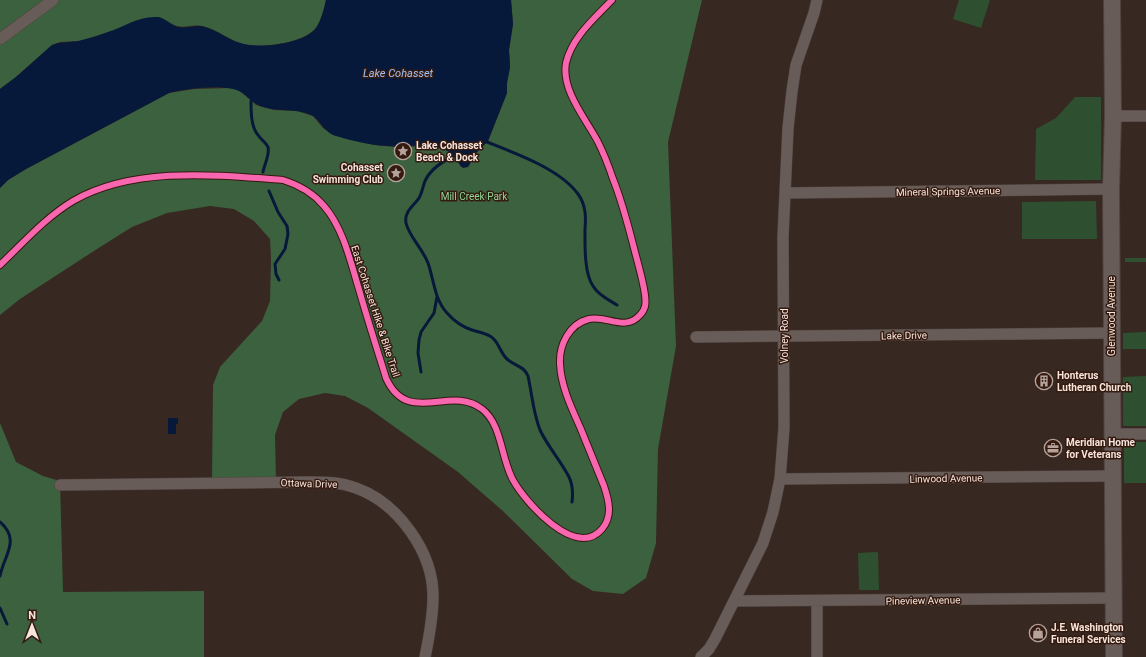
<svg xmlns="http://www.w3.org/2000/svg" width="1146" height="657" font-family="Roboto,sans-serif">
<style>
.green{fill:#2e5030}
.forest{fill:#3c613e}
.water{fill:#07193b}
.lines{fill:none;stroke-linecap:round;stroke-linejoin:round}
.stream{stroke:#07193b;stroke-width:3}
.street-casing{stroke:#50433f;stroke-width:12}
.secondary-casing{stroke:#50433f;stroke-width:18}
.street{stroke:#685c58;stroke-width:11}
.secondary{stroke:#685c58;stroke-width:16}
.cycleway-casing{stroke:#341a0f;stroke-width:8}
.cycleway{stroke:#f766af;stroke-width:6}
.labels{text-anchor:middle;stroke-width:3;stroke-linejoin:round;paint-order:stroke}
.poi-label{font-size:10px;font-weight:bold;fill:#f7e4dd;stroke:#341a0f;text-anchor:start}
.street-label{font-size:10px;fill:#f7e4dd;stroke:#341a0f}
.park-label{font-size:10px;fill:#91d698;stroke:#341a0f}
.water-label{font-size:11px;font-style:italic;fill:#9fc1f9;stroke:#341a0f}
</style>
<rect width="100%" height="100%" fill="#372821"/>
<path class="green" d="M959,0H990L981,28L953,19Z
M1075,97H1101V180H1035L1036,129L1056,118Z
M1096,201L1097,239H1022V202Z
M1125,258H1146V262H1125Z
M1146,332V349H1123V333Z
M1146,376V426H1123V377Z
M1124,442H1146V483H1124Z
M878,552L879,590H859L858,553Z"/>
<path class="forest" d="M0,0H326C324,9 321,22 315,29C303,43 260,49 242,44C229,40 219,31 206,27C189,22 182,33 165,20L109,32L80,41L60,42L52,45L16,77L0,89Z
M511,0H702L668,142L676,346L658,449L656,543L646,578L623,594L593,591L572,579L504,512L458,472L368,408L345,396L325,393L299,399L283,412L275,435L276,482L212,483L213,385L220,367L262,321L270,301L271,259L270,239L254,221L234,209L210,206L167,213L132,227L97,249L20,299L0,315V188L8,180L26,169L169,93L194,89L231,88L239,90L256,105L274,110L297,111L313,116L323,128L334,135L374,145L397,147L432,146L449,151L454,155L461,167H468L477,152L488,141L507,93V83L510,62L509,50L513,24Z
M0,423L16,462L43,476L60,481L63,592L204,591V657H0Z"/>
<path class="water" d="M326,0H511L513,24L509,50L510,68L507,83V93L488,141L477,152L468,167L463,168C457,163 457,156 449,152C430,141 408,148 387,146C370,145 352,141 336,136C323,132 321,120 311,115C296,108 279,112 263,107C250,103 245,91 233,89C214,85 187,89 169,93L26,169L8,180L0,188V89L16,77L52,45C62,41 72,43 82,40C91,38 100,35 108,32C124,27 138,16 157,17C164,17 171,25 178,27C187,29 196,24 205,27C219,31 230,41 244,44C263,48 303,44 316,28C321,21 324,9 326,0Z
M168,418H178V424H176V434H168Z"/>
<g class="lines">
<path class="stream" d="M251,101C251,112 251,127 258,135C261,140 266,142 268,147C270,155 264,165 263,172
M487,142C515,153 560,169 578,194C586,205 586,217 585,229C585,245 584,273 593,286C598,295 609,300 617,305
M455,156C443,161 431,168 425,181C423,186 422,193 419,198C414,206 404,211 406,223C409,237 425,251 429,266C434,282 435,300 447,313C454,321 463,327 472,330C478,332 484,333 490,336C499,341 500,353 507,359C515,366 524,366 528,376C532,394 533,412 540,430C548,447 561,461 569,477C573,485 573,494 572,502
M269,191L278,212L287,226L288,234L285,249L275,264L276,274L279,280
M421,372L418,353L419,340L421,332L434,313L437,297
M0,522C21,540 4,555 0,576
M0,608L7,624"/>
<defs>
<path id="street" d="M0,39L53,0
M1113,116H1146
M785,193L1111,189
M696,337L1111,333
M1112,434H1146
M780,479L1112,476
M60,485L308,482C324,482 340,482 356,488C398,503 433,552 433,596C433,616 429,638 425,657
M734,601L1113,598
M817,601V657
M701,657L709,649L715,639L763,543L773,512L780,479L784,428L783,237L788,128L792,91L796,65L814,13L817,0"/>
<path id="secondary" d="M1112,0L1113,116L1111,189L1114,657"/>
</defs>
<use href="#street" class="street-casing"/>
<use href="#secondary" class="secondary-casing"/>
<use href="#street" class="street"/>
<use href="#secondary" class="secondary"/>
<defs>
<path id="cycleway" d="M0,265C23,243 46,217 73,201C134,166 216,175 283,180C299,185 313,193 324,206C344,229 351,264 360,293C368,321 377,349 386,378C408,427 450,384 482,409C502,424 501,459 513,480C525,502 576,560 602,529C613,516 609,501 604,486C596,466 588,447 580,427C571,407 561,386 560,364C559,345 569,324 589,319C607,315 625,332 640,315C646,309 646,303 645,295C643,280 638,264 634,248C628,225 622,201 613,179C609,167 604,154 598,142C586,119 561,90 566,63C572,37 595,18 612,0"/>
</defs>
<use href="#cycleway" class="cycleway-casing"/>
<use href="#cycleway" class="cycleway"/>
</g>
<defs>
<symbol id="sight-ring" viewBox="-11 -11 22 22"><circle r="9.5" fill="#341a0f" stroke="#b4a29b" stroke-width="1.5"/><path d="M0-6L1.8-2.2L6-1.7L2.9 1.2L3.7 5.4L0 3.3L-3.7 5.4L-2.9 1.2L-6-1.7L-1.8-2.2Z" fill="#b4a29b"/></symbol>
<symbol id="building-ring" viewBox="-11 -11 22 22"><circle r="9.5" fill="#341a0f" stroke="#b4a29b" stroke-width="1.5"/><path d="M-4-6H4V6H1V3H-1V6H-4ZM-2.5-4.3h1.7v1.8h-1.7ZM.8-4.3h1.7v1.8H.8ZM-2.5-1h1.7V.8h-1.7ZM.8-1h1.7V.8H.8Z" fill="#b4a29b"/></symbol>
<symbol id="office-ring" viewBox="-11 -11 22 22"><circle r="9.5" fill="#341a0f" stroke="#b4a29b" stroke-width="1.5"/><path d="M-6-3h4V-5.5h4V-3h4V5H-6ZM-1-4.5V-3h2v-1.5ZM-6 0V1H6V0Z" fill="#b4a29b"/></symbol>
<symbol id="shop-ring" viewBox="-11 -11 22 22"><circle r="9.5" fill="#341a0f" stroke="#b4a29b" stroke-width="1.5"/><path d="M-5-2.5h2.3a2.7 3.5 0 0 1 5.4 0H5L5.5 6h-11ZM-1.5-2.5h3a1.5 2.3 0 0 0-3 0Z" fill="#b4a29b"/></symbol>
</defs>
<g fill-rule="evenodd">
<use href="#sight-ring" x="393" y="141" width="20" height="20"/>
<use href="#sight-ring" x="386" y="163" width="20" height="20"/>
<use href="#building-ring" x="1034" y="371" width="20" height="20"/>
<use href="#office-ring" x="1043" y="438" width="20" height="20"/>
<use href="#shop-ring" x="1028" y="623" width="20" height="20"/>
</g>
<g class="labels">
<g class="poi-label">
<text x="416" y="149">Lake Cohasset<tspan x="416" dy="12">Beach &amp; Dock</tspan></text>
<text x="383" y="171" text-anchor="end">Cohasset<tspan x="383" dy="12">Swimming Club</tspan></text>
<text x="1057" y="379">Honterus<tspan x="1057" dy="12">Lutheran Church</tspan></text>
<text x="1066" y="446">Meridian Home<tspan x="1066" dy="12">for Veterans</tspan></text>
<text x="1051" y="631">J.E. Washington<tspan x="1051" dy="12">Funeral Services</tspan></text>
</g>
<g class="street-label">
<text transform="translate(948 191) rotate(-1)" y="4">Mineral Springs Avenue</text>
<text transform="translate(376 311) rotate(72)" y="4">East Cohasset Hike &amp; Bike Trail</text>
<text transform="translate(1111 316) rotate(-90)" y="4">Glenwood Avenue</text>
<text transform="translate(904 335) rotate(-1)" y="4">Lake Drive</text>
<text transform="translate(784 336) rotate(-90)" y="4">Volney Road</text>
<text transform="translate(946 478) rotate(-1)" y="4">Linwood Avenue</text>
<text transform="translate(309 483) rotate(2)" y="4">Ottawa Drive</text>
<text transform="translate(923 600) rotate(-1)" y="4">Pineview Avenue</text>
</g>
<g class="park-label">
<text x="474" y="200">Mill Creek Park</text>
</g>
<g class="water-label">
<text x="398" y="77">Lake Cohasset</text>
</g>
</g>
<g transform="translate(32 625)" stroke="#341a0f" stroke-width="3" paint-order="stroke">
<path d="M0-3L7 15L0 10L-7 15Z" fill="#f7e4dd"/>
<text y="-6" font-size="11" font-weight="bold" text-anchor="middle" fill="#f7e4dd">N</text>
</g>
</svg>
